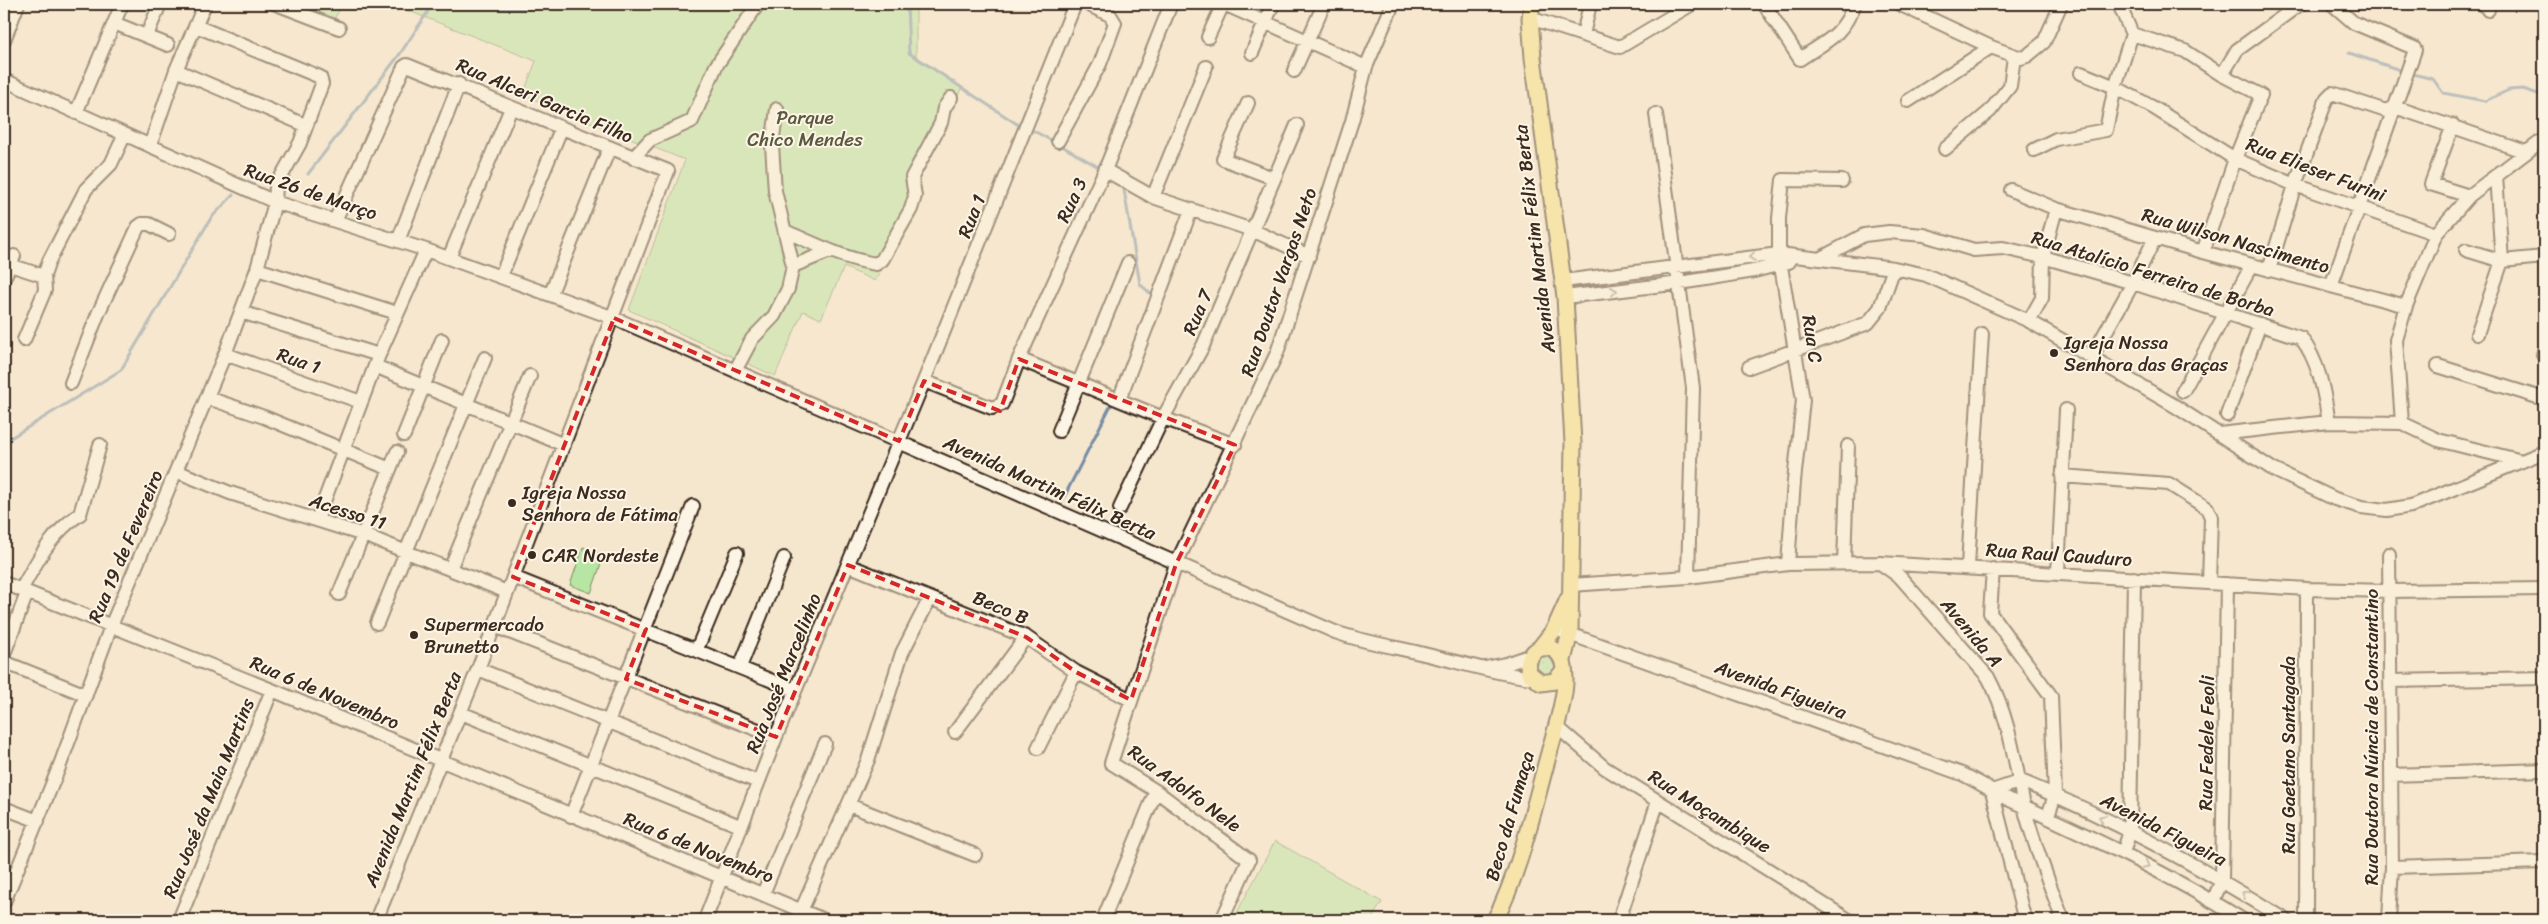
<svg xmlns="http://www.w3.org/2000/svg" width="2548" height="924" font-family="Sriracha,sans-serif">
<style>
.grass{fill:url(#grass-dots);stroke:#798860}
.park{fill:#b7e5a3;stroke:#798860}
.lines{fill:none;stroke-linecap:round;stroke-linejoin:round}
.stream{stroke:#788ea4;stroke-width:3}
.minor-casing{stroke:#3b2a1e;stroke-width:16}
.major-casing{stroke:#3b2a1e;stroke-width:19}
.minor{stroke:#fcf5e5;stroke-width:12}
.major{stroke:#f8e181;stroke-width:15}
.oneway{stroke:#9c9082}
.marked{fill:none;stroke:#d62828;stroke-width:4;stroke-dasharray:10 6;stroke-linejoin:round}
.poi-dot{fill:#3b2a1e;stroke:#fcf5e5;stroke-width:2}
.labels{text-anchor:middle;stroke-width:4;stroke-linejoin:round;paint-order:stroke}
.street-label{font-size:19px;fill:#3b2a1e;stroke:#fcf5e5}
.park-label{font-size:19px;fill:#5a593f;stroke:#fcf5e5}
.poi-label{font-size:19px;fill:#3b2a1e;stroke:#fcf5e5;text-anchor:start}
</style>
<defs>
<pattern id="grass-dots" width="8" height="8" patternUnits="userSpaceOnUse" patternTransform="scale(1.25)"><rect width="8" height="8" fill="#b7e5a3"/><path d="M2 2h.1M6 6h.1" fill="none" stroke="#9ec58c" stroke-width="1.8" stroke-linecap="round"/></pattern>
</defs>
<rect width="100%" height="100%" fill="#f5e7ce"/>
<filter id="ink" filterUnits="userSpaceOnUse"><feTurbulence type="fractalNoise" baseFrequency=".02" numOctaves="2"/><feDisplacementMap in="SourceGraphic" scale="10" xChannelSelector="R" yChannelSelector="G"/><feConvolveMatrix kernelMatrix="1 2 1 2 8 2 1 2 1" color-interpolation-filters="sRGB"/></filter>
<g filter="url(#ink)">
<path class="grass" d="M1540,655C1551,655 1559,660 1556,671L1543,679L1532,664Z"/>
<path class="park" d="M294,4H343L334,19Z
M391,4H916V56L962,87L919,178V199L875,281L844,267L821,319L803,311L775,376L629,310L685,160L523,95L536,61Z
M583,547L604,555L591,593L570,585Z
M1275,841L1382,902L1371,920H1233Z"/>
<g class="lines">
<path class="stream" d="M907,4L909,53L1017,124
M2349,53L2403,71
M2409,73L2433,79L2443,93L2485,101L2509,90L2523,89L2541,95L2544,93
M1034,131L1054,142
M1060,145L1102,169
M308,174L400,54L431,7L577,9L583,4
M1123,184L1140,284L1154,297
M4,442L121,370L211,218L233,195
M1063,499L1112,403"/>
<defs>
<path id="minor" d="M276,4L339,28
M1224,4L1366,67
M1899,4L1991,47L2021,58L2027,56L2044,42L2061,4
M2119,4L2132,34L2185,51L2222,75L2261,95L2235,159L2203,252
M2484,4L2488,10
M1766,7L1800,59C1828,40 1841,37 1855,4
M1530,18L1620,47L1692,4
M114,23L168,45
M147,35L160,4
M1583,35L1590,4
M1208,37L1223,4
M4,40L18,4
M1252,53L1273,4
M176,70L305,125
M1294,71L1324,4
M2081,73L2115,87L2154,108L2235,159L2295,185L2436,234
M2222,75L2237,50L2300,4
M4,80L275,202L426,250L614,318L1335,632C1366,643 1397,647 1428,655C1463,663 1496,674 1533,678
M1908,101L1991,47
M1248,103L1223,159L1273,178
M76,113L122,4
M1656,114L1693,388L1688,577
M2453,125L2431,184L2469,196
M1058,141L1100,64L1115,23L1110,15L1087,4
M150,146L176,70L205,4
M1945,149L1990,111L2010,86L2014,57
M2034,150L2056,139L2106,130L2115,87L2132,34
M633,158L650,140L692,121L716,66L758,4
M1105,170L1153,197L1252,230L1309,256
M2011,190L2056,209L2203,252L2406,306
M1153,197L1206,67
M335,221L404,67L407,65L668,171L478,669L376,920
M785,231C815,244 844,259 876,264L882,260L911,209L915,196L912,177L941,123L944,108L951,98
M398,241L459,84
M2466,250L2502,261L2544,257
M449,258L511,108
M1821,258L1864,235L1889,232L1924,235L1974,250L2003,248L2043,257L2133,283L2301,338C2320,363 2324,393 2329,422
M10,265L44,276
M793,266L830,251
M257,269L397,313
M2269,270L2295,185L2327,98L2332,93L2386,111L2395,107L2526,152
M501,276L561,129
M4,278L14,256
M1563,281L1779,254L1894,268L1926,275L2029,321L2175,406L2274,470L2335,499L2361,507L2387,510L2411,506L2544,452
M2331,286L2415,50L2414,48L2354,23L2332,4
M551,293L609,149
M1565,297L1680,283L1754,271L1789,262
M241,312L379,355
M2029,321L2042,298L2043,257L2056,209
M2477,334L2502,261L2496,176
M24,340L45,290L44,276L49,261L86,189L111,164L124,136
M225,354L361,402
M2543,355L2544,351
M2091,358L2133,283L2155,238
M1019,359L1163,418L1235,445
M375,366L564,445
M2438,366L2544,399
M1749,367L1868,323L1880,308L1894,268
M735,371L752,339L774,316L788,289L793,266L775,191L772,145L777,109
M924,381L992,408L1002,404L1019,359L1105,170L1171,4
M71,383L98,314L138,227L142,224H149L169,234
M2183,391L2252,265
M208,398L264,417L390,469
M1119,400L1191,210
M2227,415L2260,324
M2402,423L2396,340L2406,306L2436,234L2469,196L2544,139
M1059,431L1128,263
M2219,434L2329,422L2402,423L2438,440L2522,461
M404,435L442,340
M176,471L230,493L364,535L507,592
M2062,476L2169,484L2207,508L2211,517L2209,583
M1120,508L1163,418L1203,346L1297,125
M317,520L379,355L426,250
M2389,554L2392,867L2389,920
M1844,563L1848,446
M1880,563L1900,577L1988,677C2009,716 2015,762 2024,806C2033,843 2048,879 2061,915L2065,920
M1788,564L1794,481L1803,400L1779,254V218L1783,180L1842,181
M848,565L1026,637L1076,672L1131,700
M1968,566L1982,334
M450,569L530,376
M1993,569L1990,613L2051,696L2055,795L2048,816
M2058,572L2066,410
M513,577L795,690
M4,583L272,690L824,920
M1571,585L1688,577L1788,564L1880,563L2307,589L2389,591L2544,589
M21,590C37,561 51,533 80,514L100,445
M339,594L397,452
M377,623L485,358
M494,626L776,737
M1561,631L1962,774C1979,782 1995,793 2012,801C2091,837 2170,874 2243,920
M697,649L737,553
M4,654L27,593
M4,662L86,695
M740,667L784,558
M1486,668L1506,664L1532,655
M478,669L758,782
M2390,681L2544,678
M461,713L740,826
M1556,726L1605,768L1849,920
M955,732L1026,637
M1038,748L1076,672
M2391,775L2544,770
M1992,791L2021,781C2113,819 2201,867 2286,920
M1992,791L2023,913L2027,920
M849,805L975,855
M4,808L38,821
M571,816L693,506
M2123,853L2130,831L2134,578
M2392,867L2544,862
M763,894L825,744
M2213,901L2222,880L2227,584
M4,902L60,765L111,626L225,354L257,269L275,202L276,186L300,143L322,84L320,77L196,26
M801,911L868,760L902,653L930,598
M179,920L272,690
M705,920L776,737L924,381L1075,4
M1103,920L1156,791
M1222,920L1249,860L1156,791L1111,763L1176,564L1277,353L1352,121L1366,67L1393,4
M1619,920L1658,801
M2306,920L2307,589"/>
<path id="major" d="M1532,4L1530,18L1533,58L1565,297L1573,443L1570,633L1563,660
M1539,649L1554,630L1568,599
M1495,920C1520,872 1534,806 1549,753C1554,734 1565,701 1565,682C1565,669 1564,650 1548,648C1533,646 1526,660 1529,673L1541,683L1555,681L1564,670"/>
</defs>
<use href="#minor" class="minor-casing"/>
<use href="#major" class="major-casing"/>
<use href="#minor" class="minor"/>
<use href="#major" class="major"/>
</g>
<defs><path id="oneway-chevron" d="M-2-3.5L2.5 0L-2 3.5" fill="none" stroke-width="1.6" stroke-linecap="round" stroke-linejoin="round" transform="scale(1.25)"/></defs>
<g class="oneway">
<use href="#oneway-chevron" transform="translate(1752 257) rotate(173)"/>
<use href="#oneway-chevron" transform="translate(1614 291) rotate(-7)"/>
<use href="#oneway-chevron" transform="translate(2102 818) rotate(-154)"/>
<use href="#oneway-chevron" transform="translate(2146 865) rotate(28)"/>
<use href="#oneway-chevron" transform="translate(2245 894) rotate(-148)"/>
</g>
</g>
<path d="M0 0H2548V924H0ZM614,318L899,441L924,381L1000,411L1019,359L1235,445L1176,564L1131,700L1076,672L1026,637L848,565L776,737L626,679L646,629L513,577Z" fill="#f5e7ce" fill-opacity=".55" fill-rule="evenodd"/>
<path class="marked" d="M614,318L899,441L924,381L1000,411L1019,359L1235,445L1176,564L1131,700L1076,672L1026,637L848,565L776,737L626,679L646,629L513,577Z"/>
<g class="poi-dot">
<circle cx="2054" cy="353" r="5"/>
<circle cx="512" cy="503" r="5"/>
<circle cx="532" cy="555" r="5"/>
<circle cx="414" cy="635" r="5"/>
</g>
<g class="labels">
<g class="street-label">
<text transform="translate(545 100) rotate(23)" y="7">Rua Alceri Garcia Filho</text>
<text transform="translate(2316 169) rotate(21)" y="7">Rua Elieser Furini</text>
<text transform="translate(311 191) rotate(19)" y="7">Rua 26 de Março</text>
<text transform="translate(1071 200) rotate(-65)" y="7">Rua 3</text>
<text transform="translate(971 216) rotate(-68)" y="7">Rua 1</text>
<text transform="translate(1534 239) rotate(-97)" y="7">Avenida Martim Félix Berta</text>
<text transform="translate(2236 240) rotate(16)" y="7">Rua Wilson Nascimento</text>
<text transform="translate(2153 273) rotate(17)" y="7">Rua Atalício Ferreira de Borba</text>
<text transform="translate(1278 282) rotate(-71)" y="7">Rua Doutor Vargas Neto</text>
<text transform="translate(1197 312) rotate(-67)" y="7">Rua 7</text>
<text transform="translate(1813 339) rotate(81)" y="7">Rua C</text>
<text transform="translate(299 360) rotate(19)" y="7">Rua 1</text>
<text transform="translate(1050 487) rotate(24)" y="7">Avenida Martim Félix Berta</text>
<text transform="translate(348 511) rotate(18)" y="7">Acesso 11</text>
<text transform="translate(125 546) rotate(-67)" y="7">Rua 19 de Fevereiro</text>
<text transform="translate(2059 554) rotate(4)" y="7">Rua Raul Cauduro</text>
<text transform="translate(1001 607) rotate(23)" y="7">Beco B</text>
<text transform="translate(1972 632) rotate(50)" y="7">Avenida A</text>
<text transform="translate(783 673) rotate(-68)" y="7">Rua José Marcelinho</text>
<text transform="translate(1781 689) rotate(20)" y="7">Avenida Figueira</text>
<text transform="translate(325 692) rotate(23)" y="7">Rua 6 de Novembro</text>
<text transform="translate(2371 737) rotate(-90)" y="7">Rua Doutora Núncia de Constantino</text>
<text transform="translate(2206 743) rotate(-89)" y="7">Rua Fedele Feoli</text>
<text transform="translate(2288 755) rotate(-90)" y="7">Rua Gaetano Santagada</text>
<text transform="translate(412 779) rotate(-68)" y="7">Avenida Martim Félix Berta</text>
<text transform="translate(1185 788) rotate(36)" y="7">Rua Adolfo Nele</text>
<text transform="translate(208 798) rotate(-68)" y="7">Rua José da Maia Martins</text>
<text transform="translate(1710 811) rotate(32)" y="7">Rua Moçambique</text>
<text transform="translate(1509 816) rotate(-74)" y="7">Beco da Fumaça</text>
<text transform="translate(2164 829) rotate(27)" y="7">Avenida Figueira</text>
<text transform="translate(699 847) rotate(22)" y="7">Rua 6 de Novembro</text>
</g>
<g class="park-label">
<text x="805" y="124">Parque<tspan x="805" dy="22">Chico Mendes</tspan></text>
</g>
<g class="poi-label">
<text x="2064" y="349">Igreja Nossa<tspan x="2064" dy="22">Senhora das Graças</tspan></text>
<text x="522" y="499">Igreja Nossa<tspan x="522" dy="22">Senhora de Fátima</tspan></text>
<text x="542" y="562">CAR Nordeste</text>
<text x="424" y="631">Supermercado<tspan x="424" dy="22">Brunetto</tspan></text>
</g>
</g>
<rect width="2548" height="924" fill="none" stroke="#fcf5e5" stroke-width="20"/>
<rect x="10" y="10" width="2528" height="904" fill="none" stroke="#3b2a1e" stroke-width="2" filter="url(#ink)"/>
</svg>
